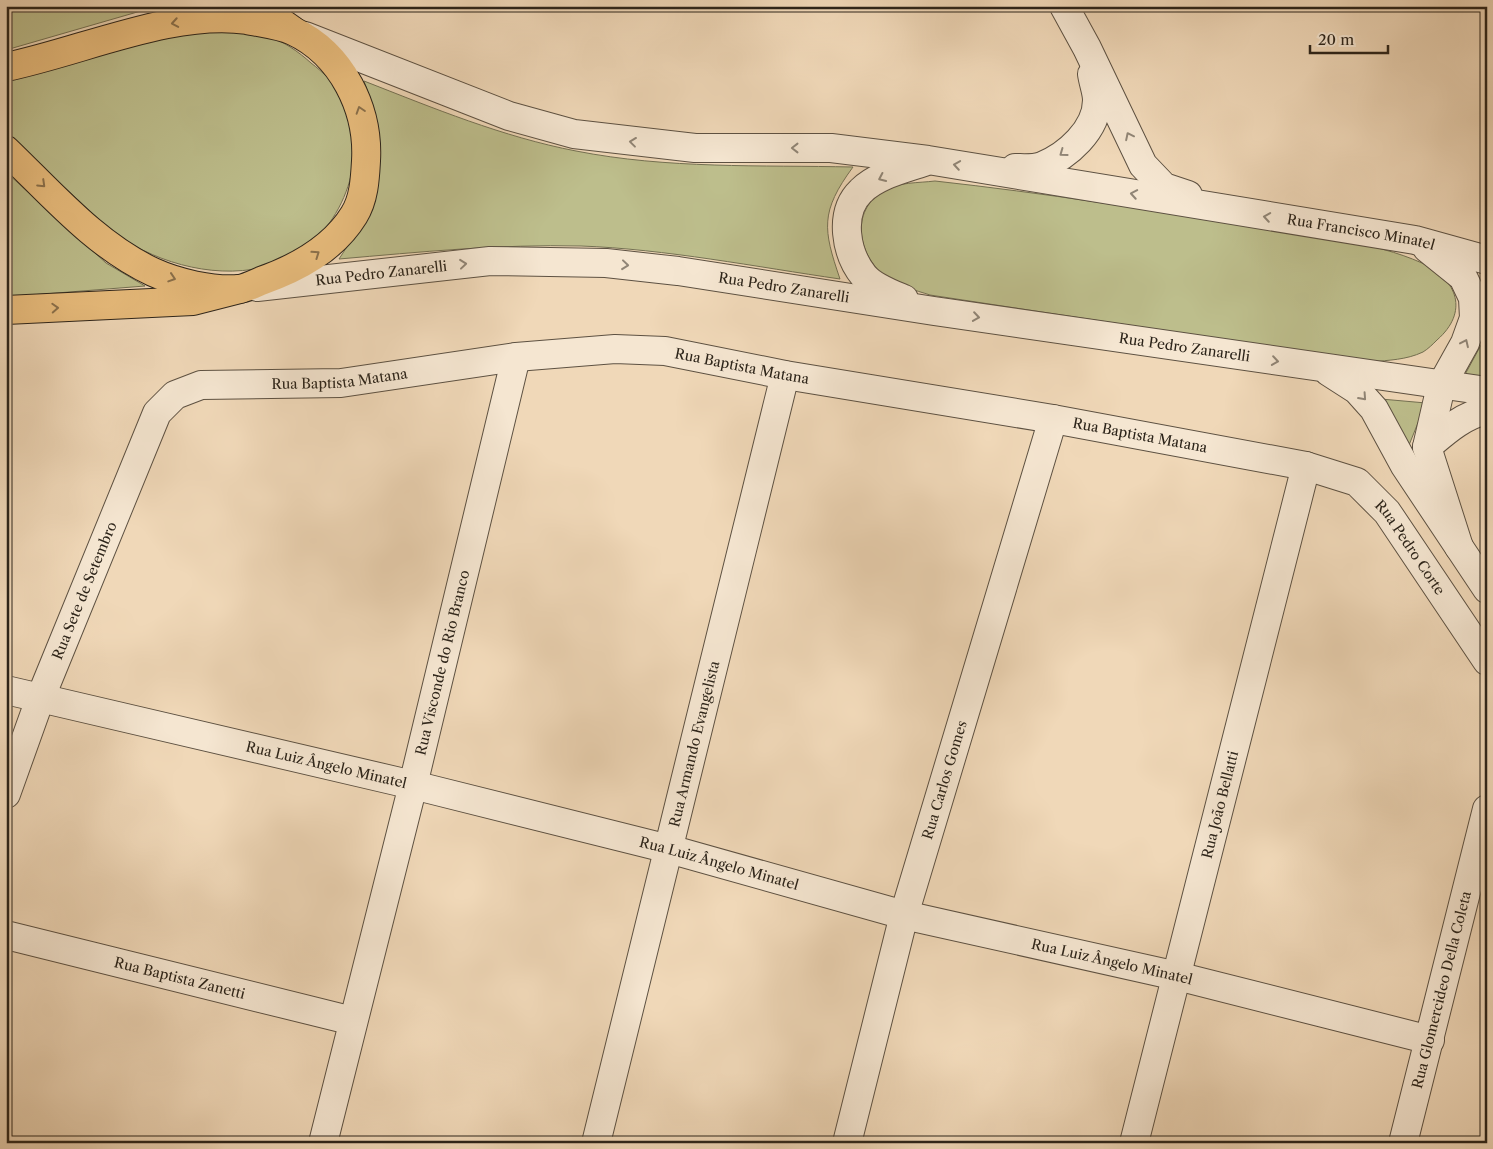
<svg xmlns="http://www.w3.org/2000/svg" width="1493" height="1149" font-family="'Libre Caslon Text',serif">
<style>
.green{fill:#bdbe8c;stroke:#747153}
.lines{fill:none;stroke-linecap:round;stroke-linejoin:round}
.minor-casing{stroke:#5d5142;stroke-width:30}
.major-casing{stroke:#2c241a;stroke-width:30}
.highway-casing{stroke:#2c241a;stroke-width:30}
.minor{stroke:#f5e6d1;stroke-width:28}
.major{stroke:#e8bc7c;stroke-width:28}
.highway{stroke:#e8bc7c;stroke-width:28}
.oneway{stroke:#8a704b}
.oneway2{stroke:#908576}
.labels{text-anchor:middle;stroke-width:4.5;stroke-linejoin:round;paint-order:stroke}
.street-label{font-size:14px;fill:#2c241a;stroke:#f5e6d1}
</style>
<rect width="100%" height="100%" fill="#f0d8b8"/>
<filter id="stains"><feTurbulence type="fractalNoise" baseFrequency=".004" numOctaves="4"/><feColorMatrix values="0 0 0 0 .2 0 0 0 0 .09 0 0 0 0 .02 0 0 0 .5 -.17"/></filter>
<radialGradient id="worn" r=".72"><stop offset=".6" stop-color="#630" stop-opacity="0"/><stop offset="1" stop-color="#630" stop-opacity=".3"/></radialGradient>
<path class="green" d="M6,6H158L6,50Z
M194,28C217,31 244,30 266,36C282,40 299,52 311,63C323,72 334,83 342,96C373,149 344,230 291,257C243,282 180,271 135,246C113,234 94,215 76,198C53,177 29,155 6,134V78Z
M364,81C433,108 503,137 576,151C667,169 761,165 853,167C820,212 823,229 840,279C757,267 665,249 581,246C500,244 420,252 339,259C381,196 390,153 364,81Z
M6,172L106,263L145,286L6,297Z
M935,181C1044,193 1152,210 1260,228C1314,237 1373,241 1422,263C1458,280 1469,312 1437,340C1433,344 1428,349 1423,352C1406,360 1389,360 1371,362L930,295C915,290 897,286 884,276C858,253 850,212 883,191C897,182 919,183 935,181Z
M1487,334V382L1462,380Z
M1381,399L1426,403L1407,450Z"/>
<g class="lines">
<defs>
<g id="minor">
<path d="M1064,6L1087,48L1143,165L1164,187L1188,195"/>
<path id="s1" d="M305,36L509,116L574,134L695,148H831L928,160L1415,240L1487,260"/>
<path d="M1015,168C1023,168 1034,169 1042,166C1067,156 1097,130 1097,100C1097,92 1093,82 1092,74"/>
<path d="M1427,248L1463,277L1473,298L1474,318L1465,343L1441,386L1427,447L1459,547"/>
<path id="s2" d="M257,287L490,261L606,263L678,271L934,311L1487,391"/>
<path d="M904,299C892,294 873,287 864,276C846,254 838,213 861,191C877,175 904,169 924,162"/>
<path d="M1329,372L1357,390L1374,409L1405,466L1487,589"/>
<path d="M1427,447C1446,431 1462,416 1487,410"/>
<path id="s3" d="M6,690L413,785L669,849L904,915L1177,976L1430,1040"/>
<path id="s4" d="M6,794L40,699L157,413L175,395L201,385L341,383L516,357L615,349L665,351L785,375L1053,419L1306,466L1357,482L1387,512L1487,661"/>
<path id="s5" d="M6,935L353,1021"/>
<path id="s6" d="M323,1143L413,785L516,357"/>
<path id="s7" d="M596,1143L785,375"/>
<path id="s8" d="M847,1143L904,915L1053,419"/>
<path id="s9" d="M1134,1143L1306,466"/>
<path id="s10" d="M1403,1143L1487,809"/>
</g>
<path id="major" d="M6,67C80,52 173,9 247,20C261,23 280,25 293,31C342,54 369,109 366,161C365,179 364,199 354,215C333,249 298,268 261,281C254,284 246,288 239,289C212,291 177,283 153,272C95,245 51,193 6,150"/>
<path id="highway" d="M258,6L292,30
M6,310L193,301L240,289"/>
</defs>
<use href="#minor" class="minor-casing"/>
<use href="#major" class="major-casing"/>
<use href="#highway" class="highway-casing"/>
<use href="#minor" class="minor"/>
<use href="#major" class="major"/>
<use href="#highway" class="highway"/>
</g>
<defs><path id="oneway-chevron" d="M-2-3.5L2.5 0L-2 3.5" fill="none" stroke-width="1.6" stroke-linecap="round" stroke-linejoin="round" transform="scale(1.25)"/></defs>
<g class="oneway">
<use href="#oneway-chevron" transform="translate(175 23) rotate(170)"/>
<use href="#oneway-chevron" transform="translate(360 110) rotate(-108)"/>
<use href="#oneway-chevron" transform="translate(42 184) rotate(44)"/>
<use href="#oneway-chevron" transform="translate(316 254) rotate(-35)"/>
<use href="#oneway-chevron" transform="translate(172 278) rotate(18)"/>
<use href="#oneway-chevron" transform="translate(55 308) rotate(-3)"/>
</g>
<g class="oneway2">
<use href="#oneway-chevron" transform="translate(1129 136) rotate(-116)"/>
<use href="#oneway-chevron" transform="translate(633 142) rotate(-173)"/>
<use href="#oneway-chevron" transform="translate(795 148) rotate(180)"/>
<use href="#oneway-chevron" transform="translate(1063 153) rotate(144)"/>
<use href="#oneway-chevron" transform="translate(957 165) rotate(-171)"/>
<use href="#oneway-chevron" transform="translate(882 178) rotate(155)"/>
<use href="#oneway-chevron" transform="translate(1134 194) rotate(-170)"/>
<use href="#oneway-chevron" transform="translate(1267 217) rotate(-171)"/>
<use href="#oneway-chevron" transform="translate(463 264) rotate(-6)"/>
<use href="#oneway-chevron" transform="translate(625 265) rotate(6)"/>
<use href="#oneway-chevron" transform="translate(976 317) rotate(8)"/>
<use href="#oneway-chevron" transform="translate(1465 343) rotate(-65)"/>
<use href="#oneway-chevron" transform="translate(1275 361) rotate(8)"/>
<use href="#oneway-chevron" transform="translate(1363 397) rotate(48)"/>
</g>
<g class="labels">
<g class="street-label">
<text dy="5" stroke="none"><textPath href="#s1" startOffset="1081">Rua Francisco Minatel</textPath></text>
<text dy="5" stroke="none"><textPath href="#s2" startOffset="125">Rua Pedro Zanarelli</textPath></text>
<text dy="5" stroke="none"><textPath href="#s2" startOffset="530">Rua Pedro Zanarelli</textPath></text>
<text dy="5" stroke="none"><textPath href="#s2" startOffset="935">Rua Pedro Zanarelli</textPath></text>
<text dy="5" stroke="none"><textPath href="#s4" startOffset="1008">Rua Baptista Matana</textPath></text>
<text dy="5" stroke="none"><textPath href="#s4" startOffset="602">Rua Baptista Matana</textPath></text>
<text dy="5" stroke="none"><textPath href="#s4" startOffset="1412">Rua Baptista Matana</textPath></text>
<text dy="5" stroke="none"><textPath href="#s4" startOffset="1719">Rua Pedro Corte</textPath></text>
<text dy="5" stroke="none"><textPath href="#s4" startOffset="218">Rua Sete de Setembro</textPath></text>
<text dy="5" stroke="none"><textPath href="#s6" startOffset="495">Rua Visconde do Rio Branco</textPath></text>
<text dy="5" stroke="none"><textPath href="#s7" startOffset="411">Rua Armando Evangelista</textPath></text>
<text dy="5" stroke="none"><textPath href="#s3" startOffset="329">Rua Luiz Ângelo Minatel</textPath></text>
<text dy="5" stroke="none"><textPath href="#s8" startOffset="376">Rua Carlos Gomes</textPath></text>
<text dy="5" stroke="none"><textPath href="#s9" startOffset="349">Rua João Bellatti</textPath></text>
<text dy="5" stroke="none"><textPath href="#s3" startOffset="734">Rua Luiz Ângelo Minatel</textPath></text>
<text dy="5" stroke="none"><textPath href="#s3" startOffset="1139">Rua Luiz Ângelo Minatel</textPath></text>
<text dy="5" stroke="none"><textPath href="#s5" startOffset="179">Rua Baptista Zanetti</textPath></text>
<text dy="5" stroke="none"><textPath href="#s10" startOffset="158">Rua Glomercideo Della Coleta</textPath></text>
</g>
</g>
<rect width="1493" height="1149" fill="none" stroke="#f0d8b8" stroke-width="25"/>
<rect x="8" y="8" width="1478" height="1134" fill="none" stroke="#2c241a" stroke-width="2.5"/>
<rect x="12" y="12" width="1468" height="1124" fill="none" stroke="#2c241a"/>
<path d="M1310 45v8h78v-8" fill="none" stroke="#2c241a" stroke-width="2.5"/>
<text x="1318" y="45" font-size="15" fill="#2c241a" stroke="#f5e6d1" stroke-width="4" paint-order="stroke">20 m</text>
<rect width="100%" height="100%" filter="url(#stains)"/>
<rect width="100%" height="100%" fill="url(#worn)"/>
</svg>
